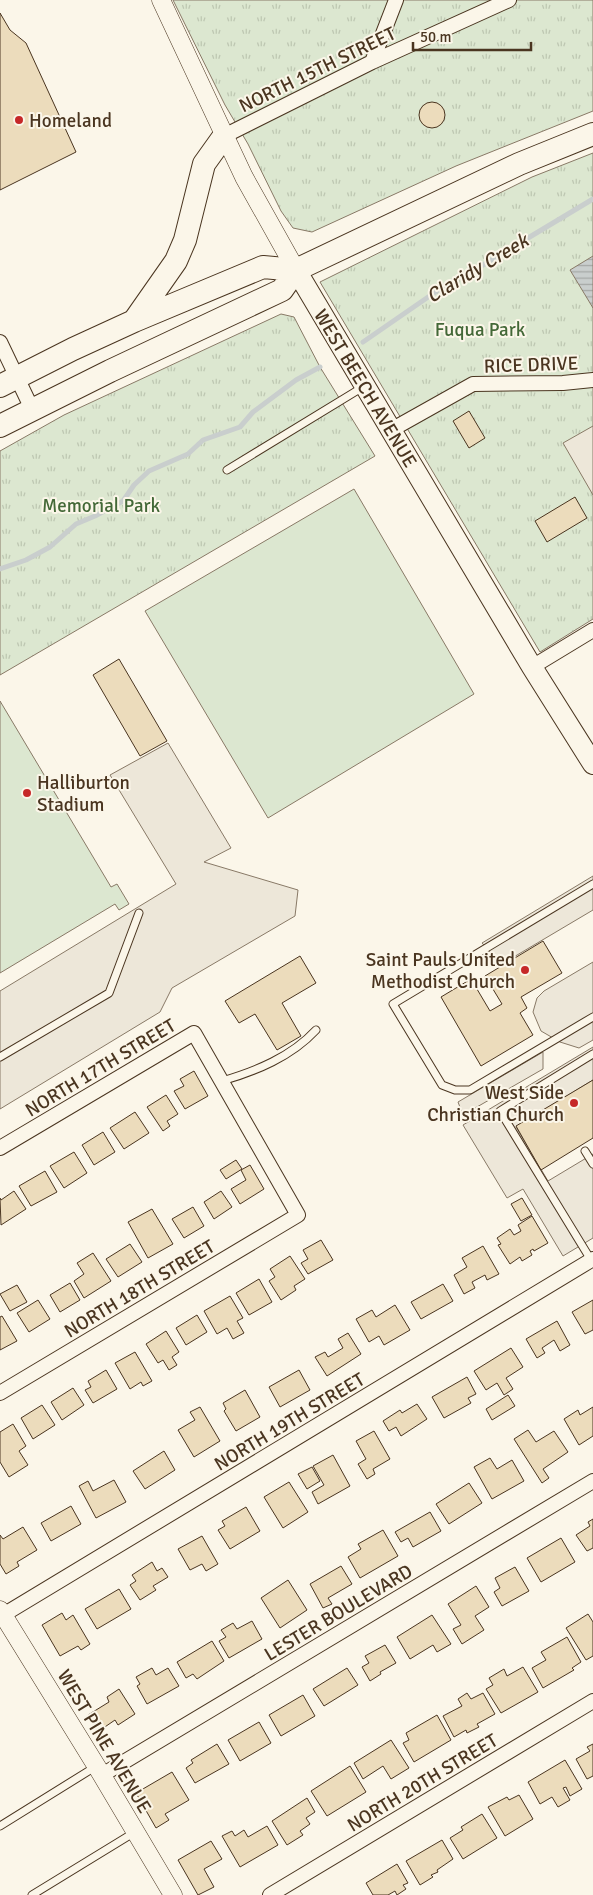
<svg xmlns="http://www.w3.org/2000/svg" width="593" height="1895" font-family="Signika,sans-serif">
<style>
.park{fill:url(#park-tufts);stroke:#887966}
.pitch{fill:#dce7d0;stroke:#887966}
.parking{fill:#ede7d9;stroke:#887966}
.water{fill:url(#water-rules);stroke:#887966}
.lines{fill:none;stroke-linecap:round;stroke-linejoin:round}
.stream{stroke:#c9cecd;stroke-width:5}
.building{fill:#ecdcbc;stroke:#4a3520}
.service-casing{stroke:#4a3520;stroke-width:9}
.minor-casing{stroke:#4a3520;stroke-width:16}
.tertiary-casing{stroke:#4a3520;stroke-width:19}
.secondary-casing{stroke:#4a3520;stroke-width:22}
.primary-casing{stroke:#4a3520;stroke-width:24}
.service{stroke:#fbf6e9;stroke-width:7}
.minor{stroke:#fbf6e9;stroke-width:14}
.tertiary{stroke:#fbf6e9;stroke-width:18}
.secondary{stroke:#fbf6e9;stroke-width:20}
.primary{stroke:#fbf6e9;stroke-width:22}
.poi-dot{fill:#c62828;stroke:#fbf6e9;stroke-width:2}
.labels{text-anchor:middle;stroke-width:4;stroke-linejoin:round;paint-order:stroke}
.street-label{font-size:19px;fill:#4a3520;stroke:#fbf6e9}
.poi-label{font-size:19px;fill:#4a3520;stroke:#fbf6e9;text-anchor:start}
.park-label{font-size:19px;fill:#436837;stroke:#fbf6e9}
.water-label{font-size:20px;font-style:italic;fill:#4a3520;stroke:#fbf6e9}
</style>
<defs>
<pattern id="park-tufts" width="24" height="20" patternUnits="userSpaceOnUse" patternTransform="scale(1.25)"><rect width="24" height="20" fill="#dce7d0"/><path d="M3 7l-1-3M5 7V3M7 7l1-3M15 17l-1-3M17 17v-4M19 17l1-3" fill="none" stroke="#bec7b2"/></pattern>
<pattern id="water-rules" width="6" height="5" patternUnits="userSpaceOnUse" patternTransform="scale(1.25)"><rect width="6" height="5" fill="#c9cecd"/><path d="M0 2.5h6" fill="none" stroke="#a5a8a6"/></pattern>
</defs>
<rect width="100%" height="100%" fill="#fbf6e9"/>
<path class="park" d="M173,0H593V111L456,166L312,232L293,228L281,211L248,144L225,105Z
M593,153V619L540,652L320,282L532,177Z
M281,314L294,317L320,367L375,456L0,675V451L64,415Z"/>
<path class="pitch" d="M354,489L474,694L268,818L145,611Z
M0,701L111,887L117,884L129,904L119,910L115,904L0,973Z"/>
<path class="parking" d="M593,426V495L563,443Z
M168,743L231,848L204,862L298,890L295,916L172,988L160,1012L0,1109V991L176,884L110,775Z
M593,876V910L507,961L492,954L482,943Z
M593,962V1040L579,1048L560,1042L541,1031L533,1012L537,998L544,991Z
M593,1047V1080L516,1127L548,1181L593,1154V1238L563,1256L523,1189L507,1198L463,1125Z
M543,1052V1069L463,1115L458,1102Z"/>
<path class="water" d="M593,256V308L570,270Z"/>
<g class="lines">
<path class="stream" d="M363,342L447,284L483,265L593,199
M0,569L26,560L50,547L76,524L95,516L123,501L134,485L149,471L188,454L203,440L240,427L253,412L296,380L320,367"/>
</g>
<path class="building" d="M0,13L10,30L26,43L76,152L0,190Z
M419 115a13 13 0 1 1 26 0a13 13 0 1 1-26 0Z
M469,411L485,438L469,448L453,421Z
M575,497L587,518L547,542L535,521Z
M119,659L167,741L140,756L93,675Z
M543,941L562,973L521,997L527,1008L520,1013L533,1035L481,1066L441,997L471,979L490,1011L502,1004L485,976Z
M300,956L316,983L282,1003L301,1036L277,1050L255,1014L239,1023L225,1001Z
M194,1071L208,1096L185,1109L174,1091L184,1086L180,1079Z
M593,1080V1138L541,1170L516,1126Z
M166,1095L178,1114L167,1121L170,1126L163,1131L147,1107Z
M135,1112L149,1133L124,1149L110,1128Z
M103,1132L115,1152L94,1165L82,1145Z
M74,1152L87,1173L64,1188L50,1166Z
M236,1160L242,1169L226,1179L220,1170Z
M250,1165L264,1189L240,1204L231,1189L246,1180L241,1170Z
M45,1171L57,1192L31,1206L19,1186Z
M14,1191L26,1209L1,1225L0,1198L1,1200Z
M221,1191L232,1207L214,1219L204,1202Z
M522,1198L532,1215L521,1221L511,1204Z
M193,1207L204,1226L184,1238L172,1219Z
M152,1209L173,1244L148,1258L128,1222Z
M532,1216L548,1243L534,1251L533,1249L530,1251L532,1255L522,1261L520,1257L510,1264L498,1245L501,1244L497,1238L510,1229L514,1235L521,1231L518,1225Z
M321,1240L333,1260L308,1274L301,1263L308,1259L303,1250Z
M130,1244L142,1262L118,1277L106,1259Z
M483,1246L499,1274L487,1280L485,1275L472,1282L475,1288L464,1294L454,1275L467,1267L462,1258Z
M93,1253L111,1281L84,1298L74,1281L84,1274L77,1263Z
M290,1256L305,1279L294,1286L296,1290L281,1300L269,1281L275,1277L270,1269Z
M259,1279L272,1302L249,1315L236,1293Z
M70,1283L80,1300L60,1312L50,1295Z
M443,1284L453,1301L421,1319L411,1302Z
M17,1285L27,1302L10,1311L0,1294Z
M230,1296L243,1318L237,1321L244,1333L233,1339L227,1328L217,1334L204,1311Z
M38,1300L50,1319L29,1332L17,1313Z
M593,1300V1330L585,1334L572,1312Z
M395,1305L410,1330L384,1345L379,1336L369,1342L356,1319L372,1310L376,1317Z
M197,1315L207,1332L186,1345L176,1328Z
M2,1316L17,1341L0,1350V1317Z
M557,1321L570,1345L560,1351L554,1340L542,1348L545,1353L537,1358L526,1339Z
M166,1331L179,1352L172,1357L177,1365L169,1370L163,1360L158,1363L146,1344Z
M348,1333L361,1354L327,1376L315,1357L325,1352L328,1357L343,1348L338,1339Z
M511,1348L523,1367L506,1378L513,1389L504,1395L497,1383L486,1390L474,1371Z
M135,1352L152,1381L143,1386L141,1382L130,1389L115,1363Z
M106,1370L117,1389L93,1403L85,1390L91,1387L88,1381Z
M299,1370L310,1390L280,1407L269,1387Z
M467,1377L476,1394L468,1398L471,1403L444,1418L432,1397Z
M73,1388L84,1405L62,1420L51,1402Z
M245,1390L260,1417L236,1431L224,1411L226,1409L223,1403Z
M508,1395L515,1406L492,1420L486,1409Z
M417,1404L427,1419L401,1436L396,1427L389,1431L383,1421L400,1410L402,1413Z
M42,1405L55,1425L33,1439L21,1418Z
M200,1407L220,1441L194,1457L178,1430L195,1420L190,1412Z
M593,1407V1436L579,1445L564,1419L578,1410L580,1415Z
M13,1424L26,1446L19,1451L28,1465L9,1477L0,1462V1432Z
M528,1430L536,1442L554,1431L568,1452L543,1469L549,1478L542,1483L514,1439Z
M374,1431L390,1459L373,1469L375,1474L367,1479L358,1464L366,1459L356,1441Z
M164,1451L175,1470L145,1489L133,1471Z
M333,1455L350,1486L318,1504L312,1492L324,1485L313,1466Z
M490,1458L497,1469L512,1460L524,1481L492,1499L474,1467Z
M312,1467L320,1481L307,1489L298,1474Z
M114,1480L126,1502L96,1518L79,1486L88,1481L93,1491Z
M289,1482L308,1512L283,1528L264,1497Z
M469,1483L482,1503L449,1524L436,1504Z
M71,1506L81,1524L51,1541L41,1523Z
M246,1507L260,1531L230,1549L218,1530L225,1526L222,1521Z
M430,1512L441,1531L413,1547L408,1538L401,1542L395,1532Z
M593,1519V1548L587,1551L576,1535L590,1526L588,1522Z
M23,1527L37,1550L17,1562L19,1566L6,1574L0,1564V1535L3,1539Z
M383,1530L398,1556L360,1578L348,1557L361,1549L358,1544Z
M202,1536L218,1564L206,1571L202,1564L190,1570L178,1549Z
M561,1538L575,1562L541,1582L527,1558Z
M152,1562L157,1571L162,1568L168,1577L153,1586L156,1590L140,1600L130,1585L136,1581L132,1575Z
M341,1566L352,1584L328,1598L332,1604L323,1608L310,1584Z
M515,1567L529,1591L502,1606L494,1592L500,1588L495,1578Z
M288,1580L307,1610L280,1628L261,1598Z
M476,1586L489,1607L475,1616L484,1630L462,1644L453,1629L461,1625L448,1604Z
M119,1589L131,1609L97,1629L85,1609Z
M62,1613L66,1620L73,1615L90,1644L81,1650L78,1646L60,1656L42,1625Z
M588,1614L593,1622V1656L586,1660L566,1628Z
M432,1615L451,1644L437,1652L433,1645L410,1659L397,1637Z
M252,1621L262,1639L229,1658L219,1641L226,1637L221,1630L233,1623L237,1629Z
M567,1637L581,1662L572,1668L574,1670L543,1688L532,1668L546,1660L541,1652Z
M212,1641L224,1661L197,1679L193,1674L186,1678L177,1662Z
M385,1645L396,1663L380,1672L381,1674L370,1681L362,1667L369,1663L365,1656Z
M523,1667L538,1692L501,1713L486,1689L493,1685L489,1678L504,1669L507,1676Z
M152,1668L156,1675L168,1668L179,1686L147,1704L137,1686L140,1684L136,1677Z
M347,1668L358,1685L324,1706L313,1689Z
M119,1689L135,1714L118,1725L115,1720L99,1731L88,1715L109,1702L107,1697Z
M467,1693L471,1699L483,1693L495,1714L477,1724L479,1727L467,1733L466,1730L454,1737L443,1716L462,1706L458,1699Z
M303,1695L315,1716L281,1736L269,1715Z
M437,1715L451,1740L414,1762L403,1743L409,1740L406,1733Z
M259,1722L271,1743L240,1761L228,1740Z
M391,1740L409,1768L391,1779L383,1766L363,1779L354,1763Z
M217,1744L229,1764L195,1783L186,1768L193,1763L191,1760Z
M593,1744V1776L587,1779L576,1759L590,1751L587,1747Z
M565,1760L582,1789L570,1796L566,1787L563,1788L570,1800L558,1807L552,1797L540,1804L528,1782Z
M350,1766L366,1792L327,1816L311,1791Z
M172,1772L189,1800L165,1814L169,1820L156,1828L136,1793Z
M519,1795L533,1819L505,1836L488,1807L507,1797L509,1800Z
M307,1798L315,1812L306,1818L310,1824L300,1831L303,1835L287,1845L272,1821Z
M482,1814L497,1838L463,1859L450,1838L463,1830L461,1827Z
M267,1826L278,1845L240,1867L222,1836L232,1831L235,1836L244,1830L248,1837Z
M442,1840L453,1859L437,1870L438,1872L431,1875L433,1877L420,1885L406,1861Z
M211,1841L222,1859L204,1869L214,1887L198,1895L178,1860Z
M397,1864L408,1883L403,1885L406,1889L397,1895L395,1891L388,1895H373L366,1883Z"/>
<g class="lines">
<defs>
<path id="service" d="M227,470L363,387
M593,884L393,1004L442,1085L455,1090H470L593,1017
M0,1057L109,993L139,913
M222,1081C256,1071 291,1057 316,1030
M585,1151L593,1164
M591,1260L500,1111L593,1054
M0,1826L95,1767
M32,1895L135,1832"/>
<path id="minor" d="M372,62L396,0
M224,136L372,62L509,0
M0,342L32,409
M391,430L473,384L563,383L593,380
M532,667L593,630
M0,1148L194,1033L298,1215L0,1393
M3,1615L593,1259
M102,1775L593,1481
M270,1895L593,1701"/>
<path id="tertiary" d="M161,0L244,177L296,270
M0,1610L97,1767L173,1895"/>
<path id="secondary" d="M296,270L532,667L593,764"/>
<path id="primary" d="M134,321L176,261L185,240L204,164L224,136
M0,386L73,349L134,321L263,267L296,270
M0,426L110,371L282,290L296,270L519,164L593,134"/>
</defs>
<use href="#service" class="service-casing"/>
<use href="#minor" class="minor-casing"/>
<use href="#tertiary" class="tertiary-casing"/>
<use href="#secondary" class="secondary-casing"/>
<use href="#primary" class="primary-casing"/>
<use href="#service" class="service"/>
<use href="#minor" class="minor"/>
<use href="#tertiary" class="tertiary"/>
<use href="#secondary" class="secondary"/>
<use href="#primary" class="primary"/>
</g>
<g class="poi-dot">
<circle cx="19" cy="120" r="5"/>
<circle cx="27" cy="793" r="5"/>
<circle cx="525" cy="970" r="5"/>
<circle cx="574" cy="1103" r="5"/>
</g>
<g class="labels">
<g class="street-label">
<text transform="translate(317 69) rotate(-26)" y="7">NORTH 15TH STREET</text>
<text transform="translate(531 364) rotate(-2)" y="7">RICE DRIVE</text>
<text transform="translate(366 388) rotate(59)" y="7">WEST BEECH AVENUE</text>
<text transform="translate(100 1067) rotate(-31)" y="7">NORTH 17TH STREET</text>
<text transform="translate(139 1288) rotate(-31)" y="7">NORTH 18TH STREET</text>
<text transform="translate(289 1421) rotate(-31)" y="7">NORTH 19TH STREET</text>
<text transform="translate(338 1612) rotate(-31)" y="7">LESTER BOULEVARD</text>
<text transform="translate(105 1741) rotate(59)" y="7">WEST PINE AVENUE</text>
<text transform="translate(422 1782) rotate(-31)" y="7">NORTH 20TH STREET</text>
</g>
<g class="poi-label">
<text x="29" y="127">Homeland</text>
<text x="37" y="789">Halliburton<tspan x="37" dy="22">Stadium</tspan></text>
<text x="515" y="966" text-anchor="end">Saint Pauls United<tspan x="515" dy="22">Methodist Church</tspan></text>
<text x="564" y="1099" text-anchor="end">West Side<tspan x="564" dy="22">Christian Church</tspan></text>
</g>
<g class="park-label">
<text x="480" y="336">Fuqua Park</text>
<text x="101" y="512">Memorial Park</text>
</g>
<g class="water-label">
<text transform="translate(477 268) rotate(-31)" y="7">Claridy Creek</text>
</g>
</g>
<path d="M413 42v8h118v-8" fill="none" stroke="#4a3520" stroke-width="2.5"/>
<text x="420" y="42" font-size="15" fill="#4a3520" stroke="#fbf6e9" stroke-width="4" paint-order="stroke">50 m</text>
</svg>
